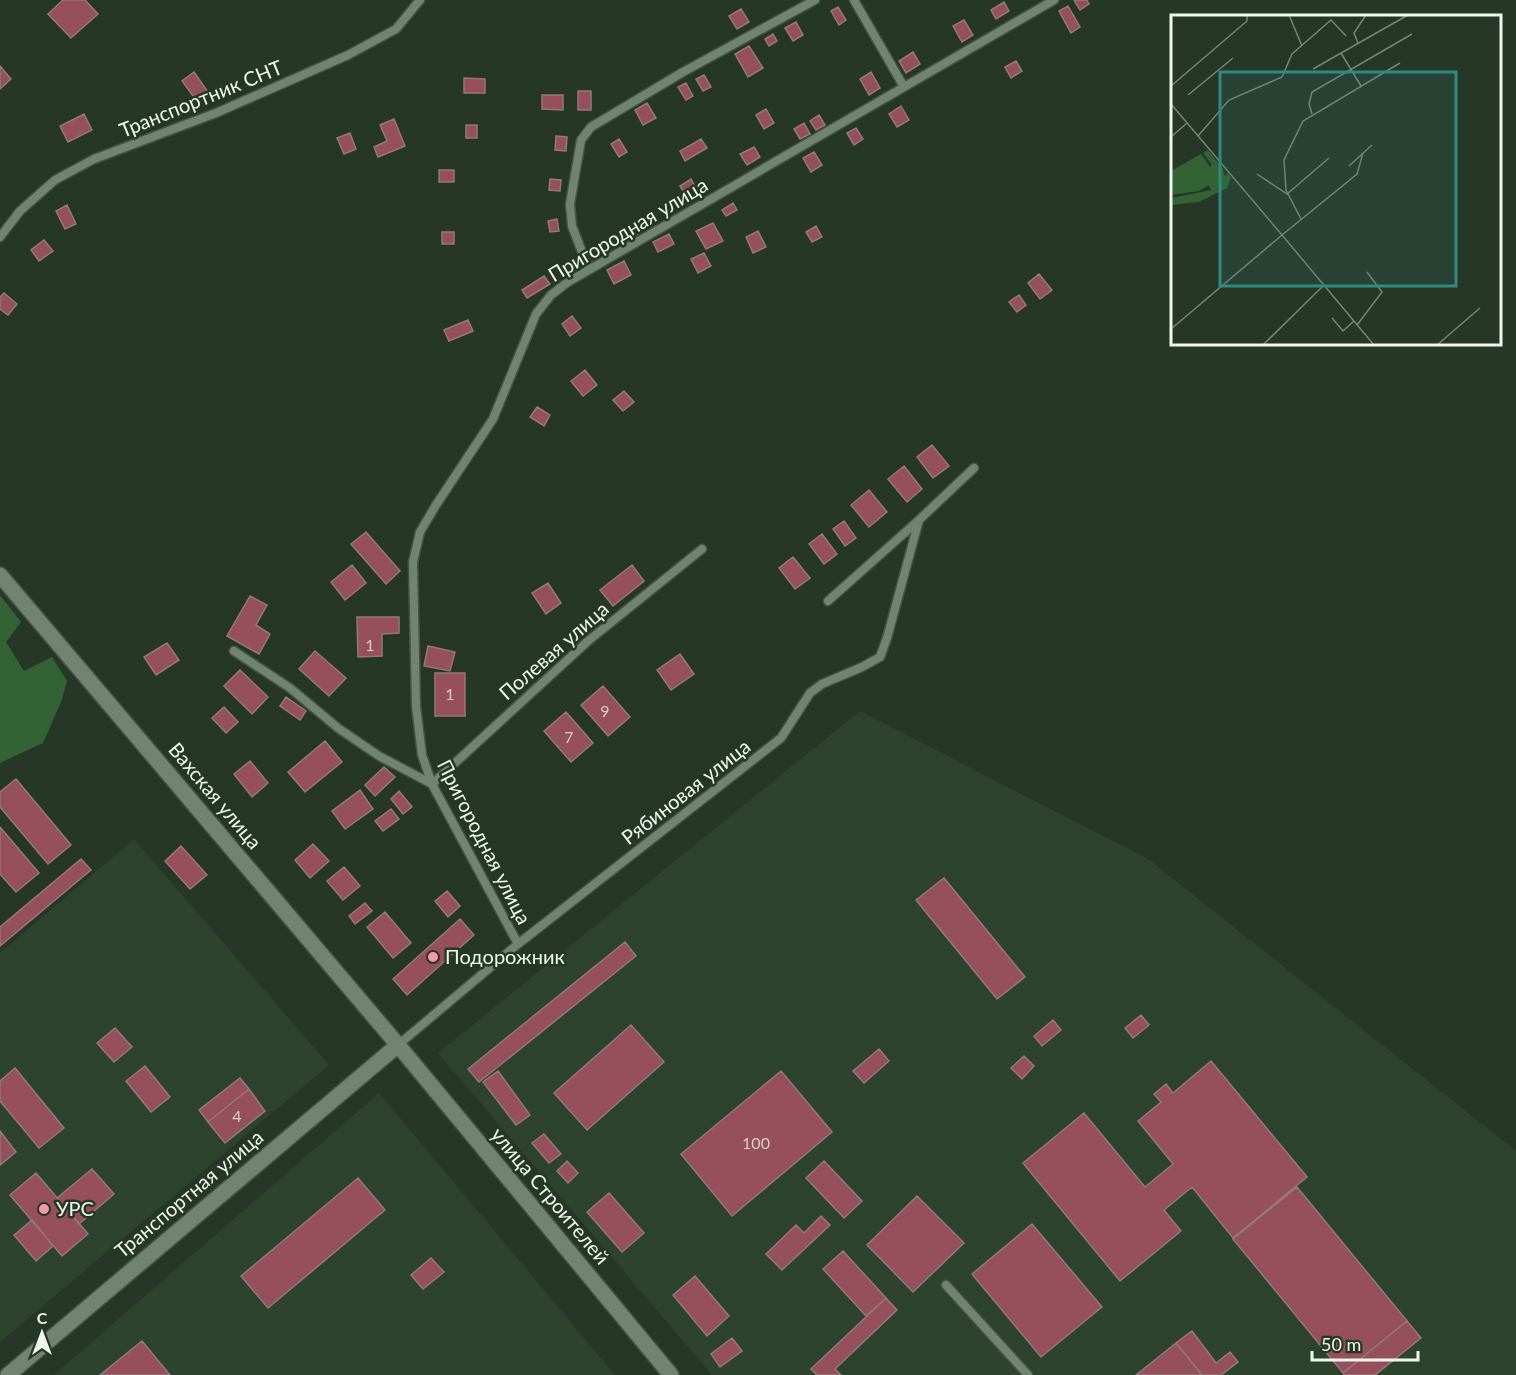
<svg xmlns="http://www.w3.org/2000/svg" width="1516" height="1375" font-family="Lato,sans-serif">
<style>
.built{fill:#2d432d}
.green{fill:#336235}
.building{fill:#964f5d;stroke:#94787c;stroke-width:1.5}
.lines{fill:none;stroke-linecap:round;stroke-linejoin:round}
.service-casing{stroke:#455345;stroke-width:11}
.tertiary-casing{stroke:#455345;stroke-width:18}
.secondary-casing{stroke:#455345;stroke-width:18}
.service{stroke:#718371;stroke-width:8}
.tertiary{stroke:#718371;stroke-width:15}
.secondary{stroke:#718371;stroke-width:15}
.poi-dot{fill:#f39aaa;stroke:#273727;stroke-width:2}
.labels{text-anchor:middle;stroke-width:5;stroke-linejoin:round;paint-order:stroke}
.number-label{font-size:16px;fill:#d8ceca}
.street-label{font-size:20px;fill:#eef8ee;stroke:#273727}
.poi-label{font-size:20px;fill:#eef8ee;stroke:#273727;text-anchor:start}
.inset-road{fill:none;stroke:#778477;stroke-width:1.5}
.view{fill:#308a81;fill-opacity:0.15;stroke:#308a81;stroke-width:3}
.inset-edge{fill:none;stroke:#eef8ee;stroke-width:3}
</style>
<rect width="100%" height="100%" fill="#273727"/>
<path class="built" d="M860,711L1148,859L1516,1151V1375H712L438,1053Z
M134,839L329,1065L0,1342V953Z
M379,1093L615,1375H54Z"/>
<path class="green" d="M0,595L21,622L6,642L24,671L52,657L67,681L61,702L43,743L0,763Z"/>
<path class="building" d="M63,0H85L98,14L71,38L48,14Z
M1074,0H1087L1089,4L1080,10Z
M1004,2L1009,11L996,19L991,10Z
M1068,6L1080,27L1071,33L1059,11Z
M838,7L846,20L839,25L831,11Z
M741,9L749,22L737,29L729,16Z
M964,20L973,35L962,42L953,26Z
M796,22L803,35L793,41L785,28Z
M773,34L777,41L769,46L765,39Z
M749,46L763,68L748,77L735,54Z
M913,52L920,64L906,73L899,61Z
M1016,61L1022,71L1011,78L1005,67Z
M0,66L11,79L0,89Z
M194,72L208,92L196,100L182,81Z
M871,72L880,88L869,95L860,79Z
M704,75L711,87L703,91L696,79Z
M464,78L485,79V93H464Z
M686,83L693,96L686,100L678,87Z
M578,91H591V110H578Z
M542,95H563V110L542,109Z
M647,103L656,118L643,125L635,110Z
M901,106L909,120L897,127L889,114Z
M766,109L774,123L764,129L756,115Z
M84,114L92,130L68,142L60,126Z
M819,115L825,125L816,130L810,121Z
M394,119L405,146L378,157L374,147L387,141L380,125Z
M804,123L810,134L800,139L794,129Z
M466,125H477V138H466Z
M856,128L863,139L854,145L847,133Z
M350,133L356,149L344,154L337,138Z
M556,136L567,137L566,151L555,150Z
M619,139L627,152L619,157L611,144Z
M701,139L707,148L685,161L680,151Z
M754,147L760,157L747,165L740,154Z
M814,152L822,165L811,172L803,158Z
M439,170H454V182H439Z
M550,179L561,180L560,191L549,190Z
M691,179L697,190L686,196L680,186Z
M733,203L737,210L726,216L722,210Z
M67,205L76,224L65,229L56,211Z
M557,219L559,231L550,232L548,221Z
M713,223L723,241L706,249L696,231Z
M637,225L641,232L632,238L628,230Z
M816,226L822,237L812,242L806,232Z
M758,231L766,247L753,253L746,237Z
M442,232H454V244H442Z
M669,234L674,244L658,252L653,242Z
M44,240L53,251L39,261L31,250Z
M704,253L711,266L698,273L691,259Z
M624,261L631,275L614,284L607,270Z
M1039,274L1052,290L1040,299L1028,283Z
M544,276L550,284L527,298L522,290Z
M4,293L17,304L8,315L0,309V297Z
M1019,295L1026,305L1017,312L1009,302Z
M572,316L581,328L570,336L562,324Z
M468,320L473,331L449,341L444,330Z
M585,370L597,385L583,396L571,381Z
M624,391L634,402L623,411L613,400Z
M537,407L550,415L544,426L530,417Z
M932,445L949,466L933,478L917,457Z
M904,466L922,489L907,502L888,479Z
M869,490L887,512L869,527L851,505Z
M844,521L856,538L845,546L833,529Z
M366,532L400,571L386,584L351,544Z
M822,534L837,554L824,564L809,544Z
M793,557L810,578L795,589L779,568Z
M352,565L366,583L345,600L331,582Z
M632,565L644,581L613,606L600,590Z
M548,583L561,603L546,614L532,593Z
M250,596L267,605L256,625L270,634L259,654L227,636Z
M357,617H399V633L382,634V656L358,657Z
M167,643L179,660L156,675L144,657Z
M428,646L455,652L450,671L424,666Z
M315,651L346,678L329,696L299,669Z
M680,654L694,674L671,690L657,670Z
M240,670L268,697L252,714L224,686Z
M435,673H465V716H435Z
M603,686L630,717L608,736L581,705Z
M286,697L306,711L300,720L280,706Z
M224,707L238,722L226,733L212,718Z
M566,712L593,743L571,762L544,731Z
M325,741L342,762L305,792L288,772Z
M250,761L268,783L252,797L234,774Z
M384,767L395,777L375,796L365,785Z
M16,779L71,845L48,864L0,807V792Z
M360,790L373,809L345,829L332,811Z
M399,791L412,807L403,814L391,799Z
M391,809L399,819L383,831L375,821Z
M0,827L39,873L16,892L0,874Z
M313,844L329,861L310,878L295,860Z
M181,846L207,875L190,889L165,861Z
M81,859L91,870L0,946V927Z
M344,867L360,886L343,900L327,881Z
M944,878L1025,977L997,999L916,900Z
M447,891L460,906L448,917L435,901Z
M365,903L372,911L355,924L349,916Z
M385,912L411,943L393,958L367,927Z
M460,919L474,935L407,995L393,979Z
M625,942L636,956L479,1082L468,1069Z
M1141,1015L1149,1025L1133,1038L1125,1028Z
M1053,1020L1061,1030L1042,1046L1034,1036Z
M631,1025L664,1062L587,1130L554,1093Z
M115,1028L132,1047L114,1062L97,1043Z
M879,1049L889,1061L864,1083L853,1071Z
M1024,1056L1034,1066L1022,1079L1011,1068Z
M1211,1061L1307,1177L1233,1238L1192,1187L1164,1210L1181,1231L1120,1281L1023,1163L1084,1113L1145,1187L1173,1164L1138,1121L1161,1102L1154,1094L1166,1084L1173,1093Z
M145,1066L170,1097L151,1112L126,1081Z
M15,1068L64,1128L39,1148L0,1101V1081Z
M498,1071L530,1115L516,1125L483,1082Z
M781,1071L832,1132L732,1216L681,1154Z
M240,1078L249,1089L208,1122L199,1110Z
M249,1089L265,1111L225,1143L208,1122Z
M0,1131L16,1152L0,1165Z
M544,1134L561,1154L549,1163L532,1143Z
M567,1161L578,1173L568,1183L557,1171Z
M824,1161L862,1201L844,1218L806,1178Z
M92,1169L114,1194L79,1224L57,1198Z
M36,1173L88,1234L62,1256L10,1195Z
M358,1178L385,1210L268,1308L241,1276Z
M1297,1187L1407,1321L1343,1373L1233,1239Z
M609,1193L644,1233L622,1252L587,1212Z
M917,1196L964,1243L913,1292L867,1245Z
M821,1216L830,1225L782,1270L766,1254L796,1225L804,1233Z
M32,1220L53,1246L36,1261L14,1235Z
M1032,1224L1102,1307L1041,1357L972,1274Z
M843,1251L886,1298L866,1316L823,1269Z
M431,1258L444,1272L423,1289L411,1275Z
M695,1276L729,1316L707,1336L673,1295Z
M886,1298L897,1310L835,1369L841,1375H817L811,1369Z
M1407,1321L1421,1338L1375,1375H1344L1343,1373Z
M1192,1331L1216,1363L1230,1352L1238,1362L1221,1375H1202L1176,1343Z
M732,1338L742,1351L720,1367L711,1354Z
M142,1341L170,1375H100Z
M1176,1343L1202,1375H1136Z"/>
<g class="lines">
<defs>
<path id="service" d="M854,0L904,87
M0,237L20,211L55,180L94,159L216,113L348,55L396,29L420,0
M589,270L572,226L570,204L581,140L591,127L683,72L815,0
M828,601L919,520L974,468
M234,651L290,688L338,728L379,756L432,784L588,641L702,549
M518,944L432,784L422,755L416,706L413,562L420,532L436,505L493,419L536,314L551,295L568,282L1054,0
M398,1045L518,944L781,738L810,693L822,684L862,667L880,657L887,638L919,520
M946,1285L1028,1375"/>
<path id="tertiary" d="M0,575L398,1045"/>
<path id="secondary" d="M8,1375L398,1045L671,1375"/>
</defs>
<use href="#service" class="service-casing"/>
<use href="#tertiary" class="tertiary-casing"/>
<use href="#secondary" class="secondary-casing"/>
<use href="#service" class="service"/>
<use href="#tertiary" class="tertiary"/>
<use href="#secondary" class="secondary"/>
</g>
<g class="poi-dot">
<circle cx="433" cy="957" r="6"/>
<circle cx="44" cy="1209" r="6"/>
</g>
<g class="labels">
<g class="number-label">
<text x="370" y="651">1</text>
<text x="450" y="700">1</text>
<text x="605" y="717">9</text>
<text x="569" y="743">7</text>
<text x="237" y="1122">4</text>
<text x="756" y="1149">100</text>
</g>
<g class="street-label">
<text transform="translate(201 99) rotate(-22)" y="7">Транспортник СНТ</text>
<text transform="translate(628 230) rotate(-31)" y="7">Пригородная улица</text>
<text transform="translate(554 651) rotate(-41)" y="7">Полевая улица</text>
<text transform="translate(686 792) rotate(-38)" y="7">Рябиновая улица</text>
<text transform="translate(215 796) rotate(50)" y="7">Вахская улица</text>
<text transform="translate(484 842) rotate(63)" y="7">Пригородная улица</text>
<text transform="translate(189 1194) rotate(-40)" y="7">Транспортная улица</text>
<text transform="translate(550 1196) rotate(50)" y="7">улица Строителей</text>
</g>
<g class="poi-label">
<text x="445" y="964">Подорожник</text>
<text x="56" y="1216">УРС</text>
</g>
</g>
<g transform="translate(1171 15)">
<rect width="330" height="330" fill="#273727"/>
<path d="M37,135L52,154L53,161L57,159L60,163L56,173L28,187L0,190V183L40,175L38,170L28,176L0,180V156L30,139L39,152L41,150L32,138Z" fill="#336235"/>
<path class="inset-road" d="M118,0L131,31M187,28L183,18L195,0M170,38L190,71M142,54L237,0M0,71L76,6V0M17,80L62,43M0,89L111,220L186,159L192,138M141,99L138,89L141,77L241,19M27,121L58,85L111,62L121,39L160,5L175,21M0,122L16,108M178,151L201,130M86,159L116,179L158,143M130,204L115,175L113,145L132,106L229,48M161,303L172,316L183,306M186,310L211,277L196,257M0,314L111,220L203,330M92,330L153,270M266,330L309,293"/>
<path class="view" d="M49,57H285V271H49Z"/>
<rect width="330" height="330" class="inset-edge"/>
</g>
<g transform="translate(42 1333)" stroke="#273727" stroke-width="4.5" paint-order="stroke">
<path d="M0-4.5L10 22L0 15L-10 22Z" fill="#eef8ee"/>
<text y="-9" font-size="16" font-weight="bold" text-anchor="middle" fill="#eef8ee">С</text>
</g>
<path d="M1312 1351v9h106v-9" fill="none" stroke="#eef8ee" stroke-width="3"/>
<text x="1321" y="1351" font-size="18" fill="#eef8ee" stroke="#273727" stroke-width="4.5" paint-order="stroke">50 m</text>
</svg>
